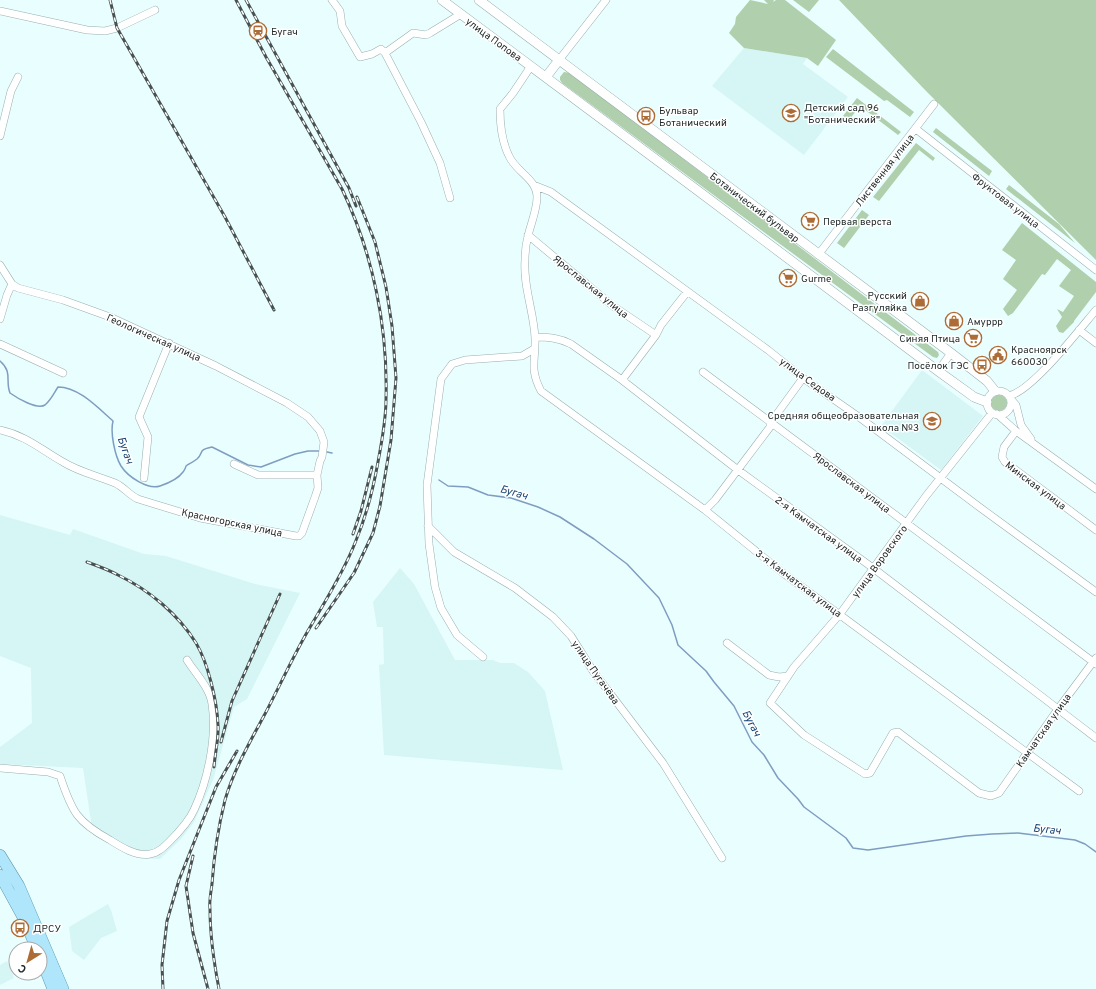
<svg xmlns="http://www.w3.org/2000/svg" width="1096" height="989" font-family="Overpass,sans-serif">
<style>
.built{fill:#d6f5f5}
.green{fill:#b0cfac}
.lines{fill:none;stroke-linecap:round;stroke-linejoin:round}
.stream{stroke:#7f9dc1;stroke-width:1.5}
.minor-casing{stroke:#9baeae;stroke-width:8}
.tertiary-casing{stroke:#9baeae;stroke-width:10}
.primary-casing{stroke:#5c9ab0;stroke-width:12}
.minor{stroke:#fff;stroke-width:7}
.tertiary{stroke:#fff;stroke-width:9}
.primary{stroke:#b0e6fb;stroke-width:11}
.rail-casing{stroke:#475151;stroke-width:3}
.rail{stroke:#fff;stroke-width:1.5;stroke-dasharray:4.5;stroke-linecap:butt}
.labels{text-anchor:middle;stroke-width:3;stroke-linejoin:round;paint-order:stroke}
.poi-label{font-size:10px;fill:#232b2b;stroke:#fff;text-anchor:start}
.street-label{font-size:10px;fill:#232b2b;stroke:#fff}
.water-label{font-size:11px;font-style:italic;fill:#194473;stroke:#fff}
</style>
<rect width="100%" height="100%" fill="#e9fefe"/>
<path class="built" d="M744,48L807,58L803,64L848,97L804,155L712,86Z
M922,370L983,416L941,470L881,426Z
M0,515L70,535L73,529L144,554L166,556L255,584L300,593L247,699L234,707L213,780L194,822L181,839L160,859L139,858L93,835L83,768L0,764V747L32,723L31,668L0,656Z
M400,568L414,584L455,660H493L500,663H514L528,672L545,691L563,770L384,755L379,665L384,664L383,627H377L373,602Z
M108,904L111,910L117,931L101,938L84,960L72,951L69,927Z
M7,961L14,978L0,985V965Z"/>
<path class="green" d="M750,0L768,4L764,0H774L773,2L776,0H785L836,40L818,66L807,58L744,48L729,33L735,24L736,17Z
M793,0H819L809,12Z
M839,0H1096V260L927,92Z
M833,49L914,112L910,117L887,100L884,101L826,57Z
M564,72L570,73L938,352L939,355L937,358L933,357L562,83L560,80V77Z
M857,98L901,132L898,135L860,106L849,120L843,116Z
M936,128L992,171L989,176L933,132Z
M916,143L935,158L933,161L919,150L879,201L873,197Z
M1009,185L1059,224L1075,243L1006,189Z
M862,210L869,215L844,248L837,243Z
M1022,223L1096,282V292L1074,321V322L1063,333L1059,332L1056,326L1062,317L1057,309L1063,312L1074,296L1059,286L1071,270L1057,259L1045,275L1042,274L1013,313L1008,316L1003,309L1017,290L1003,279L1016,260L1002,250Z
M991 403a8 8 0 1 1 16 0a8 8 0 1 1-16 0Z"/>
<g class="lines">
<path class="stream" d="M0,361C13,372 5,381 10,393C17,398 37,410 45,405C51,400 54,393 58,387C79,387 98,408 113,421C110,433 115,456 121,466C128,477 148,490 160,486C169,483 178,479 183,472C184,471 186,467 186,466C189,464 193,462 197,459C204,453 197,450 212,447L248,465L261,467L295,454L308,451H320
M327,452L332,453
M439,480L448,486L468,487L488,495L511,498L538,507L560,517L594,539L627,564L659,598L672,625L678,645L706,671L714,682L734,706L752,742L764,755L778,778L798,799L804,807L846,838L853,848L868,850L966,836L992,834L1018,833L1075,840L1085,844L1096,852"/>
<defs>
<path id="minor" d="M332,0L340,11L342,26L360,57L372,54L381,49L385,53L421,122L440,163L450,198
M0,11L87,30L105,31L117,28L155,10
M385,53L413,33L426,35L430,33L461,14
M559,60L606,0
M531,66L513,93L500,109C500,124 502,142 509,156C516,172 537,179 537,197C537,210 531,223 528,236C526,243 525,252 525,260C523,287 534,312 535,338C536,360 529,368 541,391L705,510L783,573L1079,791
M916,129L1096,270
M0,136L11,91L18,77
M536,186L551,192L768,350L803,378L859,417L982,509L1096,592
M528,235L613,306L656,335
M818,255L934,104
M0,265L12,284L18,288L63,300L110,317L216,366L287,403L308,417L320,431L324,442L322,457L320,461L317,475L318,488L315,497L302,533L299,536H296L200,518L138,499C129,495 124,487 115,483C98,476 79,472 63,462C40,449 27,436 0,430
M0,319L7,295L12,284
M1079,330L1096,343
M535,337C549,337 559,338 571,344L622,380L738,470L873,568L1096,738
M0,344L63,373
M938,371L951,353
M703,372L1096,664
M622,380L656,335L661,325L687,292
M987 403a12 12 0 1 1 24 0a12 12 0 1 1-24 0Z
M1009,396C1033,390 1079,330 1096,310
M1010,398L1016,405L1021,425L1031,439
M992,413L926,496L840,614L794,667L770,703L804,735L865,774L870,773L893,733L898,732L979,793L991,796L999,793L1058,709L1096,658
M997,414L1016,431L1096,489
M1016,431L1004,447L1002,457L1005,462L1096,530
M234,464L258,475H317
M144,478L148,437L139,417L169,343
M705,510L715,500L770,427L771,422L803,378
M428,526L454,552L515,588L553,617L571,636L593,671L663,763L722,858
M727,643L769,675L779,677L788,676
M483,657L457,635L441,608L435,587L429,544L427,485L441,379L452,364L465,360L522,356L534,349
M0,768L48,772L60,776C72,812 77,822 110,840C121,847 137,857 150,854C158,853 164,847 170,841C178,833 189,821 194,810C208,780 217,737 212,704C210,688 195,673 187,660"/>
<path id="tertiary" d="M442,0L697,190L938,371L974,397L987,402
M479,0L951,353L987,381L995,391
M546,77L559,60"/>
<path id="primary" d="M0,855L19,886L63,989
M0,875L23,917L37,949
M40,956L53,989"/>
</defs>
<use href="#minor" class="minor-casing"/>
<use href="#tertiary" class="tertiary-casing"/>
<use href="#primary" class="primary-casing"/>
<use href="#minor" class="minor"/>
<use href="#tertiary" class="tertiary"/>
<use href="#primary" class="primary"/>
<defs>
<path id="rail" d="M110,0L117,28L225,217L274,310
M246,0L349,188L356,206
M353,534L361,511L372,467
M87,562C98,566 109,570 118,575C149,590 178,614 196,643C208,663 217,701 218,725C219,738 215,753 214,767
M316,628L354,573L373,533L380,506L391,440L396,378L392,326L386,287L375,242L357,197
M221,742L232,701L280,594
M193,856L186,886L193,933L208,989
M163,989L162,965L167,921L179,880L216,787L237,751
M219,989C214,963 210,936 210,909C209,901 211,892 212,884C214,855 218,828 225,800C234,769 251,740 266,712C279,687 291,661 305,636C322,606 342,576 355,543C366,517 373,490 378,462C382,441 386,420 386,399C388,327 373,254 342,189L266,57L236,0"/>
</defs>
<use href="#rail" class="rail-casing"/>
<use href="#rail" class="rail"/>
</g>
<defs>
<symbol id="station-ring" viewBox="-11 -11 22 22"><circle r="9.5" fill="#fff" stroke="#ad6c35" stroke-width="1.5"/><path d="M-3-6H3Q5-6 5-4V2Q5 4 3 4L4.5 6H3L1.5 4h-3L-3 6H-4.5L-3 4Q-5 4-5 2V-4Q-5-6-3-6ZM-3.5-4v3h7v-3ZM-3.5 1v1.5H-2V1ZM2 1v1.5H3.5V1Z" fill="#ad6c35"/></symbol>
<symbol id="school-ring" viewBox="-11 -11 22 22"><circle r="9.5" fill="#fff" stroke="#ad6c35" stroke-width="1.5"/><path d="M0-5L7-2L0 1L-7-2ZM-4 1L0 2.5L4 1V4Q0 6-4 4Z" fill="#ad6c35"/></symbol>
<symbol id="bus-ring" viewBox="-11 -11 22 22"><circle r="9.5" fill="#fff" stroke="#ad6c35" stroke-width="1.5"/><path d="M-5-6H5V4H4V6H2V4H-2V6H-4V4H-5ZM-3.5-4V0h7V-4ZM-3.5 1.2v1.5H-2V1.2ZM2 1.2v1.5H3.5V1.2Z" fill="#ad6c35"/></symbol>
<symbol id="supermarket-ring" viewBox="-11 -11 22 22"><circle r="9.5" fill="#fff" stroke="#ad6c35" stroke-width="1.5"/><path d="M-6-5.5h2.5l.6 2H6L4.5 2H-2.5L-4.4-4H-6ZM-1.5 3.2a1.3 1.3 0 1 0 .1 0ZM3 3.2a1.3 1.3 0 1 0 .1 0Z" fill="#ad6c35"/></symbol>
<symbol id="shop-ring" viewBox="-11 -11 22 22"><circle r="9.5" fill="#fff" stroke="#ad6c35" stroke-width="1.5"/><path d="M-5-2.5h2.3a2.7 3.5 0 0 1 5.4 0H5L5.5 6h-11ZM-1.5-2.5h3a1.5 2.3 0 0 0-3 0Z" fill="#ad6c35"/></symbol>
<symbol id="civic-ring" viewBox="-11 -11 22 22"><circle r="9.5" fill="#fff" stroke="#ad6c35" stroke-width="1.5"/><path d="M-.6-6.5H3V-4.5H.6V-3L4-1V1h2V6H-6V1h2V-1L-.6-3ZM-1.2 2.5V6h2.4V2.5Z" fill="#ad6c35"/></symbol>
</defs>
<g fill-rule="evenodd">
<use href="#station-ring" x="248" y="21" width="20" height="20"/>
<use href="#school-ring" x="781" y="103" width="20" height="20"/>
<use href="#bus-ring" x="636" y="106" width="20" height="20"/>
<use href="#supermarket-ring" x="800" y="211" width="20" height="20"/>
<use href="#supermarket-ring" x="778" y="268" width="20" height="20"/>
<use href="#shop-ring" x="910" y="291" width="20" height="20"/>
<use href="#shop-ring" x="944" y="311" width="20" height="20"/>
<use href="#supermarket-ring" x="963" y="328" width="20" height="20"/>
<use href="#civic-ring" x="988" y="345" width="20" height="20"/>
<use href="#bus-ring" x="972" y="355" width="20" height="20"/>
<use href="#school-ring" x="922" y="411" width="20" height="20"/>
<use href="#bus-ring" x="10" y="918" width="20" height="20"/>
</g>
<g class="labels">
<g class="poi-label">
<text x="271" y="35">Бугач</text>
<text x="804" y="111">Детский сад 96<tspan x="804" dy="12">"Ботанический"</tspan></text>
<text x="659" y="114">Бульвар<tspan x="659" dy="12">Ботанический</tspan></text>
<text x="823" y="225">Первая верста</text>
<text x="801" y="282">Gurme</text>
<text x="907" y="299" text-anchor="end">Русский<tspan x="907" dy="12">Разгуляйка</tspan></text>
<text x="967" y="325">Амуррр</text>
<text x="960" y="342" text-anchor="end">Синяя Птица</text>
<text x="1011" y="353">Красноярск<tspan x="1011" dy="12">660030</tspan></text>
<text x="969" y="369" text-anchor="end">Посёлок ГЭС</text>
<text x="919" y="419" text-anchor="end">Средняя общеобразовательная<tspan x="919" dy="12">школа №3</tspan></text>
<text x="33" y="932">ДРСУ</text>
</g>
<g class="street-label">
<text transform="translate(494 39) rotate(36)" y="4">улица Попова</text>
<text transform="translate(884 170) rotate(-52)" y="4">Лиственная улица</text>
<text transform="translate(1006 200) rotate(38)" y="4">Фруктовая улица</text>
<text transform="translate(755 207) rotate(37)" y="4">Ботанический бульвар</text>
<text transform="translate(591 286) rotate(39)" y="4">Ярославская улица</text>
<text transform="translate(154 337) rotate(24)" y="4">Геологическая улица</text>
<text transform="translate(808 379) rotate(36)" y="4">улица Седова</text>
<text transform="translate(852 482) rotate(37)" y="4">Ярославская улица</text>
<text transform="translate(1036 485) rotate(37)" y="4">Минская улица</text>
<text transform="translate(232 522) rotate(12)" y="4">Красногорская улица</text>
<text transform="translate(819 529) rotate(36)" y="4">2-я Камчатская улица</text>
<text transform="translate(879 561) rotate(-54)" y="4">улица Воровского</text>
<text transform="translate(799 583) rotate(37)" y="4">3-я Камчатская улица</text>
<text transform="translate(596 672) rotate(55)" y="4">улица Пугачёва</text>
<text transform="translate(1043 730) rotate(-55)" y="4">Камчатская улица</text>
</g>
<g class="water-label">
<text transform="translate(126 450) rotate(70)" y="4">Бугач</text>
<text transform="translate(514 492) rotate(16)" y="4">Бугач</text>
<text transform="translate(752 723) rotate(62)" y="4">Бугач</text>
<text transform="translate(1047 829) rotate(6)" y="4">Бугач</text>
</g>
</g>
<g transform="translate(28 961) rotate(217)"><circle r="19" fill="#ffffff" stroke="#a7aaaa"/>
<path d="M0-3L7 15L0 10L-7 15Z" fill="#ad6c35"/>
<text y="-6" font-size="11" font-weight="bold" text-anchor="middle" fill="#232b2b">С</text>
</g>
</svg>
